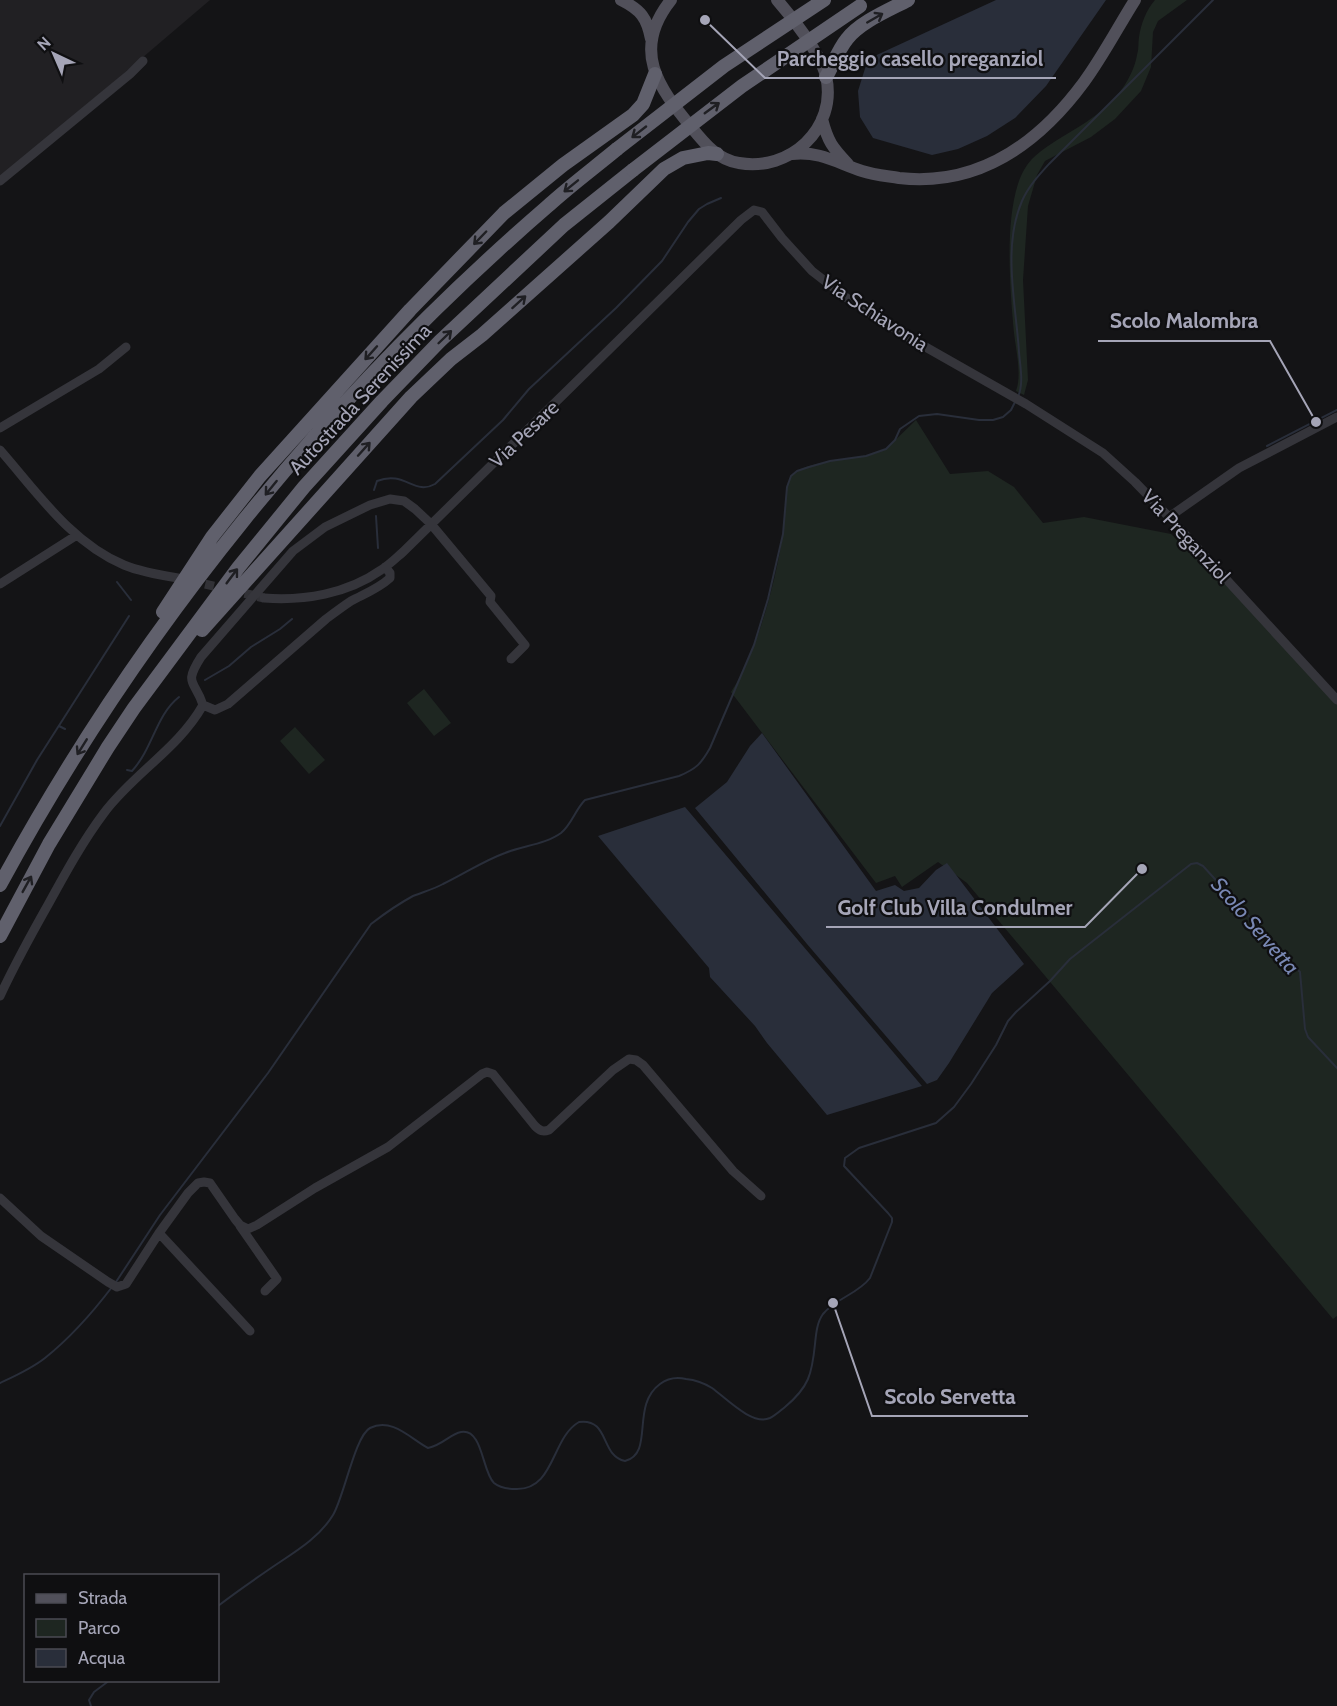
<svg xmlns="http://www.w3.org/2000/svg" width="1337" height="1706" font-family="Cabin,sans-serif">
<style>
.built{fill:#212023}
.green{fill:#1e2621}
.water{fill:#292e3a}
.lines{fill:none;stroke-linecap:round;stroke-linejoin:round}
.stream{stroke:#292e3a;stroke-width:2}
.minor-tunnel{stroke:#313136;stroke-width:9;stroke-dasharray:9 4.5;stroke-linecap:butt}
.minor{stroke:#35353b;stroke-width:9}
.major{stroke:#51505a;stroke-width:12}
.highway{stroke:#60606c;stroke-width:14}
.highway-bridge{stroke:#60606c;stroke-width:14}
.oneway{stroke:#1f1f23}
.labels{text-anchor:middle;stroke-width:4.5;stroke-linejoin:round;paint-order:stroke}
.street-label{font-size:20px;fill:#a5a5b7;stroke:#0f0f11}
.water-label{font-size:21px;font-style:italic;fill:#7988b4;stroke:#0f0f11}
.leader{fill:none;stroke:#a5a5b7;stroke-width:2}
.callout-dot{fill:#a5a5b7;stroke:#0f0f11;stroke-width:2}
.callout-label{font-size:21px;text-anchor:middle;font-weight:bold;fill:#a5a5b7;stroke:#0f0f11;stroke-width:4.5;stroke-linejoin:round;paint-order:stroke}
</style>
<rect width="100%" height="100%" fill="#141416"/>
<path class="built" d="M0,0H210L0,179Z"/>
<path class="green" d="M1155,0H1187L1158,21L1153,32L1151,67L1141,91L1115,119L1091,137L1045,161L1037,175L1028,206L1023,280L1028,380L1024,395L1016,391C1022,374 1016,351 1014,333C1010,290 1003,207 1024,170C1033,154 1048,146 1062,137C1084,124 1107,110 1122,89C1129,79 1135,67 1137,55C1139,49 1138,43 1139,37C1141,24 1146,10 1155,0Z
M916,420L950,474L988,471L1014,487L1043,523L1084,517L1171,534L1277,633L1337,701V1316L1333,1319L967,883L938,862L902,887L895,876L876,883L731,692C758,650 775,584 783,534C785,521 784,484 792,475C804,461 857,459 876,453L886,449Z
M424,689L451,723L434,736L407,703Z
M295,727L325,760L309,774L280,741Z"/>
<path class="water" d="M996,0H1106L1046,86L1015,118L987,136L958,149L932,155L873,138L860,117L858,91L868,59Z
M762,733L876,891L895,885L904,891L919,888L936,870L947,863L1024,964L992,993L949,1063L937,1080L927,1084L807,944L695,808L727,782L750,746Z
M685,807L922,1086L827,1115L767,1043L755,1026L710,977L709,968L598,836Z"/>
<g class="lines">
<path class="stream" d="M1018,397C1024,383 1020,366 1019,352C1016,304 1002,247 1022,201C1028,187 1039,175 1049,164L1213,0
M1267,446L1337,410
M374,490L377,481C405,470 414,496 435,484L503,420L529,389L616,308L662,261L688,222L699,209L707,204L721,198
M376,516L378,548
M117,582L131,600
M205,680L229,666L251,647L280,629L292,619
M59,726L65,729
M127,770L132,771C153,748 156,715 179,697
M0,826L37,760L129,616
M116,1282L160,1215L268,1073L371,924C384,914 398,904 413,896C423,892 434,889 443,884C464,874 483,861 505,853C522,846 546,844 561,833C572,824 575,810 585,800L679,776C696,769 701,764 710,748L754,645L768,599L783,534L787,487L791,476L797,471L809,467L830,461L866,456L886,449L895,440L900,429L919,416L937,414L979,420H993L1003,417L1011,410L1015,402
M0,1383C15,1376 31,1369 45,1358C70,1338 93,1312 112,1287
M218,1606C236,1592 255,1579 274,1566C295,1552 319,1538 333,1515C344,1497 355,1436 370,1428C392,1417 411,1439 428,1448C443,1445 450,1434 461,1432C483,1428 482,1472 494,1483C500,1488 508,1489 516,1489C555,1490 551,1438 579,1422C610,1418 600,1456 625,1461C655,1453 630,1406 660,1384C668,1378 677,1377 686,1379C696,1380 704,1383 712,1388C726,1398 752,1426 770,1418C776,1415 780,1411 785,1407C809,1387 812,1374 815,1344C816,1334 817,1322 823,1314C836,1298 858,1294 870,1278L892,1222V1218L888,1213L844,1166L845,1158L859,1148L936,1123L954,1107L971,1084L996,1045L1008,1021L1016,1012L1050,981L1070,959L1191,864L1197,863L1203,866L1300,972L1305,1029L1308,1037L1337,1068
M91,1706L89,1700L94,1692L110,1680"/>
<path class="minor-tunnel" d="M192,581L264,598"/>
<path class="minor" d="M0,181L130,74L143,61
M0,428L99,369L126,347
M0,450C36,491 71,543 124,565C141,572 159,575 178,578
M1169,517L1239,468L1337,417
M0,584L77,535
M264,598C304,601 347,594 381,570C389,565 396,558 403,552L741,220L754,210L762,212L782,238L812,271L852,302L908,337L1026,404L1103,453L1135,482L1169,517L1337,700
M203,705L215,710L228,704L326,619C334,613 342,607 351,601C364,594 378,589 390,578V573L385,567
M0,996C15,964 32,933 49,903C66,872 83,841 104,813C133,774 179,748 203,705C195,680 183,685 201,657L293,551L325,527L370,505L390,499L404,501L415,509L431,524L491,596L490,602L525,645L511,659
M0,1198L41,1236L108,1282L117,1287L126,1284L159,1233L188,1193L198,1183L204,1182L210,1183L235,1219L240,1225L248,1229L257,1225L315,1188L388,1147L482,1074L487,1072L493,1074L535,1126C540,1131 543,1132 549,1130L613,1070L629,1059L636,1060L643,1065L733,1171L761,1196
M240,1226L277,1279L265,1291
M159,1233L250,1331"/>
<path class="major" d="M621,0C641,10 647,18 651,39
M671,0C631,50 658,87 692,128C705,144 718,160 739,163C789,172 838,129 826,76C820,53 793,18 777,0
M822,119C828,142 832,147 848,164
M792,154C821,151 837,163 862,171C874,175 887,176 899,178C979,187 1039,143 1084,82C1103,56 1118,27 1135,0"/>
<path class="highway" d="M826,77C833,65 838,50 847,39C860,22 889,10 908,0
M163,612L212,537L260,476L410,310L504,213L563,165L633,115L643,104L655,74
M202,630L411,397L451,359L482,335L609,222L664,169L683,158L708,153L717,154
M0,885C139,628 328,396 549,205C571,185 594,168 617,149
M0,936L49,844L108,747L134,708L238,568L304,487L382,401L440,341L564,225L633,170"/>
<path class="highway-bridge" d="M617,149L724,66L824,0
M633,170L742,86L860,6"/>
</g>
<defs><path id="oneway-shaft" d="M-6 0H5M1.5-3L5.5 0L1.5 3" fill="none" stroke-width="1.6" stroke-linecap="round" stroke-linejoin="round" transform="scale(1.5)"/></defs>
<g class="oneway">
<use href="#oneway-shaft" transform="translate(875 18) rotate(-30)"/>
<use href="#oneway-shaft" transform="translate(712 108) rotate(-36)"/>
<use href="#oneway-shaft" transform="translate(639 132) rotate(142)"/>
<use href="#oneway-shaft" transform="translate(571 186) rotate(141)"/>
<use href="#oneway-shaft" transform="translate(480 238) rotate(134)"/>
<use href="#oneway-shaft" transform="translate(519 302) rotate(-42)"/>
<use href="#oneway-shaft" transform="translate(445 337) rotate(-44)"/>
<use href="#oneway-shaft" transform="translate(371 353) rotate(132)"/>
<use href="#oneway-shaft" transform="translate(364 449) rotate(-48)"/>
<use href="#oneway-shaft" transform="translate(271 488) rotate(129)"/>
<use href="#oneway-shaft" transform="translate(232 576) rotate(-53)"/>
<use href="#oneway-shaft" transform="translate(82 747) rotate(122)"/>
<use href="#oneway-shaft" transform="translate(27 884) rotate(-61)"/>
</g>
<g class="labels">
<g class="street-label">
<text transform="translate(875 313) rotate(33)" y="7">Via Schiavonia</text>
<text transform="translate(360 399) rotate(-47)" y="7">Autostrada Serenissima</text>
<text transform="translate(524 434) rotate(-44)" y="7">Via Pesare</text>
<text transform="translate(1186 536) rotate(47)" y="7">Via Preganziol</text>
</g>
<g class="water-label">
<text transform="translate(1255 926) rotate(49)" y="7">Scolo Servetta</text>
</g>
</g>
<path class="leader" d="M705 20L765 78H1056M1316 422L1270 341H1098M1142 869L1085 927H826M833 1303L872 1416H1028"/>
<g class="callout-dot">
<circle cx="705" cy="20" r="6"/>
<circle cx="1316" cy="422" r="6"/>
<circle cx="1142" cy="869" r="6"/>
<circle cx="833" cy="1303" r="6"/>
</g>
<g class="callout-label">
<text x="910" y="66">Parcheggio casello preganziol</text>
<text x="1184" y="328">Scolo Malombra</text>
<text x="955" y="915">Golf Club Villa Condulmer</text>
<text x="950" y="1404">Scolo Servetta</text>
</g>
<rect x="24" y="1574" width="195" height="108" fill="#0f0f11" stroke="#4b4b53" stroke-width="1.5"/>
<rect x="36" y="1594" width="30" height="9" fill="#51505a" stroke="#4b4b53" stroke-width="1.5"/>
<text x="78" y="1604" font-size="18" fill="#a5a5b7">Strada</text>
<rect x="36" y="1619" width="30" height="18" fill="#1e2621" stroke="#4b4b53" stroke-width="1.5"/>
<text x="78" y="1634" font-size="18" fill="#a5a5b7">Parco</text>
<rect x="36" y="1649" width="30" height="18" fill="#292e3a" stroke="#4b4b53" stroke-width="1.5"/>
<text x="78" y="1664" font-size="18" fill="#a5a5b7">Acqua</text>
<g transform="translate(54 54) rotate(316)" stroke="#0f0f11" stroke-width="4.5" paint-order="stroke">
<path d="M0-4.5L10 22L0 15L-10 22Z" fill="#a5a5b7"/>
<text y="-9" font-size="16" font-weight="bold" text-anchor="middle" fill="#a5a5b7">N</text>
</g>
</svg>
